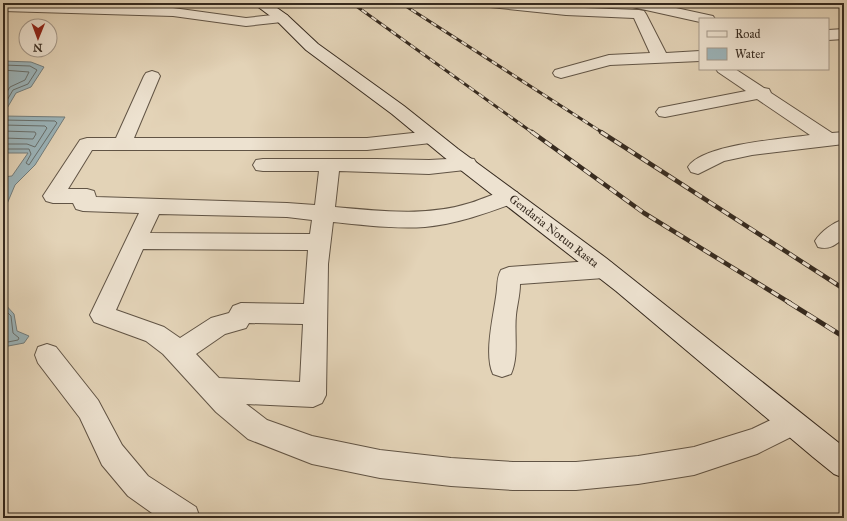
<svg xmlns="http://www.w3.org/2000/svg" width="847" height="521" font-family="'IM FELL Great Primer',serif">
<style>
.water{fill:#9bb4ba;stroke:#737d7c}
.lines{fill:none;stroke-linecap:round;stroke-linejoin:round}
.shore{stroke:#686f6c;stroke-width:1}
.street-casing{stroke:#615445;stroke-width:2}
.secondary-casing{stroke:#362a1f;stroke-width:2}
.street{fill:#ede2d0;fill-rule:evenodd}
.secondary{fill:#ede2d0;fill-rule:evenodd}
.rail-far2-casing{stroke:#362a1f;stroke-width:3}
.rail-far1-casing{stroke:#362a1f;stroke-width:4.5}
.rail-casing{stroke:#362a1f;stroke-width:5}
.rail-far2{stroke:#ede2d0;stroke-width:2;stroke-dasharray:6;stroke-linecap:butt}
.rail-far1{stroke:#ede2d0;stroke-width:3;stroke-dasharray:8;stroke-linecap:butt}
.rail{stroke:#ede2d0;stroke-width:3.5;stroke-dasharray:11;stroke-linecap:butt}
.labels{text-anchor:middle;stroke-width:4;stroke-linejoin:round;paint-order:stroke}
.street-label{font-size:12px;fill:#362a1f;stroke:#ede2d0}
</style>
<rect width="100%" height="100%" fill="#e3d3b7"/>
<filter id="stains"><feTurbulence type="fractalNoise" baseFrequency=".005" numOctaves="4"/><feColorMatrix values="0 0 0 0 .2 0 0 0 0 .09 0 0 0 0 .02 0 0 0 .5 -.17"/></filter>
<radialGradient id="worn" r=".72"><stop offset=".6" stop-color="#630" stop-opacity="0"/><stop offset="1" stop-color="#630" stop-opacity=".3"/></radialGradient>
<path class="water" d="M3,61L31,62L44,67L31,87L16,93L3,115Z
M3,116L65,117L35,165L15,185L4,211L3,242V177L12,176L28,153H3Z
M3,302L14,314L17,331L29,336L24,343L3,347Z"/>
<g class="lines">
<path class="shore" d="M3,65L30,66L37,70L28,84L13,90L3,107
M3,70L29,72L25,80L10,87L3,98
M3,120L55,121L57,123L29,165L26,163L31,154L29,149H3
M3,125L45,126L47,128L35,147L27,144H3
M3,131L35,132L36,134L33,139L3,138
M3,308L11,316L13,333L19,338L18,340L3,343"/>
<defs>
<path id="street" d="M3,3L173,8L246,18L282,14L287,15L289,18L287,21L282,22L246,26L173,16L3,11Z
M464,3H528L584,8L639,10L644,11L646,14L666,53L700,51V61L610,65L561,78L555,76L553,73L555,70L609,55L650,53L634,18L566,15L490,7L466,6Z
M626,3H653L713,16L715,19H700V22L628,6Z
M844,29V39L828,40V30Z
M716,69H735L764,88L769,89L771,93L832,133L844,132V144L752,155L724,161L698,174L691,172L688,167C702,144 784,139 810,135L757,99L665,117L659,116L656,112L659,108L746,91L718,72Z
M152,71L158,73L160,76L134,138H367L431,131L437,133L440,137L437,141L431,143L367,150H92L68,189H87L94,191L96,197L287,203L315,205L319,171H263L256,170L253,165L256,160L263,159H376L429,160L467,158L474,159L477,164L474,169L429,174L339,171L335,207C380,211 426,217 470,203C484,199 502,188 517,192L520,197L517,202C487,213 457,224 425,227C394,229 364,225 333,222L328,264L326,395L322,403L313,407L246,404L267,420L312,436L380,450L451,458L513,462H576L638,456L694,447L752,429L791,410L801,414L804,423L801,432L757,454L694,475L638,484L576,490H513L451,486L380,478L312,464L248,439L216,412L163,354L146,341L94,322L90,315L139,213L83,211L76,209L73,203H53L46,201L43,196L80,140L87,138H116L144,76L146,73ZM159,214L287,217L312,220L310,234L150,233ZM143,249L308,250L304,304L241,303L233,306L229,313L211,318L180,338L164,327L116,310ZM249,323L303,324L300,382L219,378L196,354L225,334L246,328Z
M844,219V238C835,245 830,250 818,247L815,241C821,231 833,223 844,219Z
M604,260L612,263L615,269L612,275L604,278L520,284C520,295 517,305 516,315C514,334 519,356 511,374L502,377L493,374C484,355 493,318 496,297C498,287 496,279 501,270L509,267Z
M47,344L56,347L98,400L122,445L148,476L196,507L200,518H159L128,496L102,465L80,418L38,363L35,355L38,347Z"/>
<path id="secondary" d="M253,3H270L287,15L318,44L404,106L458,149L606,258L844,447V478L834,474L813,457L616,291L444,157L392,114L306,50L277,21Z"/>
</defs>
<use href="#street" class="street-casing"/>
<use href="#secondary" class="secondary-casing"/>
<use href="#street" class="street"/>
<use href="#secondary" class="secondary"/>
<defs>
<path id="rail-far2" d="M352,3L533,133
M401,3L603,133"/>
<path id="rail-far1" d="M532,132L644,213L790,303
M601,132L844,289"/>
<path id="rail" d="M788,302L844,337"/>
</defs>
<use href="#rail-far2" class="rail-far2-casing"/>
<use href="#rail-far1" class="rail-far1-casing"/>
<use href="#rail" class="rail-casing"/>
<use href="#rail-far2" class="rail-far2"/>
<use href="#rail-far1" class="rail-far1"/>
<use href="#rail" class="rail"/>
</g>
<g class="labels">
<g class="street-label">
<text transform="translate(554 231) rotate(38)" y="4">Gendaria Notun Rasta</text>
</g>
</g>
<rect width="847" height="521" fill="none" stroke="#e3d3b7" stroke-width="16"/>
<rect x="4" y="4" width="839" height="513" fill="none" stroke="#362a1f" stroke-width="2"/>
<rect x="8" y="8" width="831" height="505" fill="none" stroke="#362a1f"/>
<rect x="699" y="18" width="130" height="52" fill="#ede2d0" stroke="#a49889"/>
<rect x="707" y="31" width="20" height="6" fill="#ede2d0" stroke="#a49889"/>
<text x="735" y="38" font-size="12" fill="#362a1f">Road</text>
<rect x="707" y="48" width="20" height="12" fill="#9bb4ba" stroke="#a49889"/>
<text x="735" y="58" font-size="12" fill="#362a1f">Water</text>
<g transform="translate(38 38) rotate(181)"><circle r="19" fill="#ede2d0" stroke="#a49889"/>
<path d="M0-3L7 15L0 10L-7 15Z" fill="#8f2418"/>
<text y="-6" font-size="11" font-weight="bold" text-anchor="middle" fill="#362a1f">N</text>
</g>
<rect width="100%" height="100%" filter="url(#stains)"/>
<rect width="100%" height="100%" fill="url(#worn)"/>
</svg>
